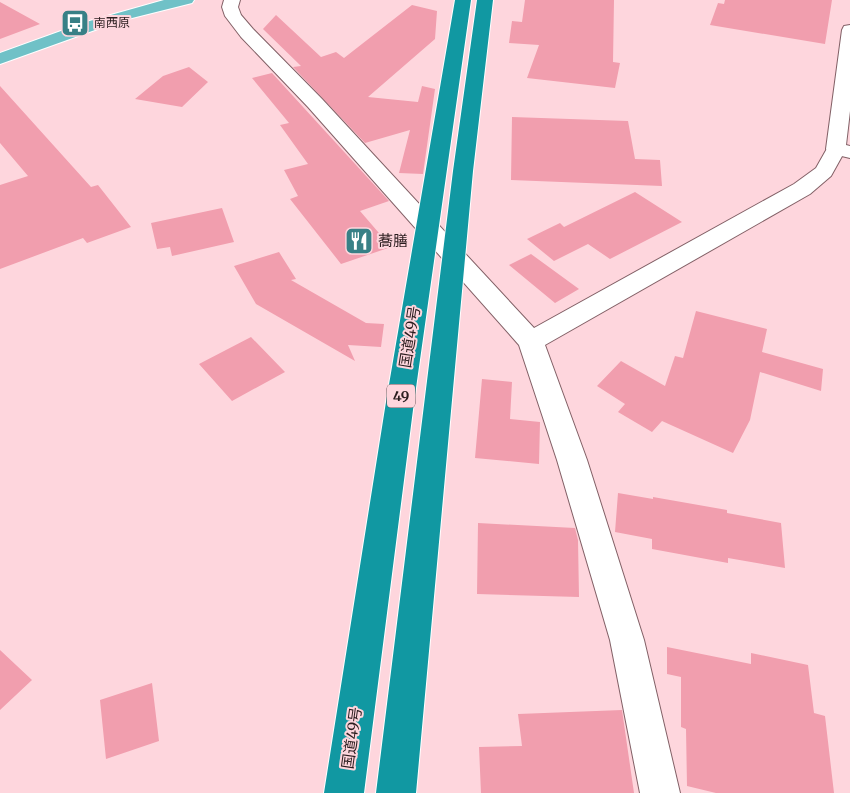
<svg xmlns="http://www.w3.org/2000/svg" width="850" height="793" font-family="Merriweather,'Noto Sans JP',serif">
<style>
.building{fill:#f19eae}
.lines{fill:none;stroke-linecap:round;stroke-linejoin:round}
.street-casing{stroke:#826066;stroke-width:2}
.secondary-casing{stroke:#826066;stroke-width:2}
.primary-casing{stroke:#fff;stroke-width:2}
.highway-casing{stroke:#fff;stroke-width:2}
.street{fill:#fff;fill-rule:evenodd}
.secondary{fill:#fff;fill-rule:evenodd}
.primary{fill:#70c1c7;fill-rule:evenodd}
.highway{fill:#1198a2;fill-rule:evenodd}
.labels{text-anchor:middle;stroke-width:4;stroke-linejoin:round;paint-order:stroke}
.far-poi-label{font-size:12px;fill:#2b1d1f;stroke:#fed6dd;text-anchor:start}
.shield{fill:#fed6dd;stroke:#6a5458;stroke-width:1}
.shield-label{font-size:14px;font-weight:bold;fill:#2b1d1f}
.poi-label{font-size:15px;fill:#2b1d1f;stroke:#fed6dd;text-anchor:start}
.street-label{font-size:15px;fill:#2b1d1f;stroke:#fed6dd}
</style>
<rect width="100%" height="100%" fill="#fed6dd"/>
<path class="building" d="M525,0H614L613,62L620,63L615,88L527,78L539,45L509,43L512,21L522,22Z
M725,0H832L825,44L710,25L718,3L724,4Z
M0,2L40,24L0,39Z
M412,5L437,11L435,39L368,97L418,102L422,86L435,89L423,174L399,173L410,130L365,143L293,67L301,66L263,29L276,15L321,57L336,52L344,58Z
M189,67L208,82L182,107L135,99L163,76Z
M272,73L389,201L360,211L391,247L341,264L290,199L298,196L284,170L308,164L280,125L289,123L252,78Z
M0,86L91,187L98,185L131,227L87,243L83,238L0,269V185L28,176L0,143Z
M512,117L628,121L635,159L660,160L662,186L511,180Z
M635,192L682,222L610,259L588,244L554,261L527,239L560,223L564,227Z
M222,208L234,242L172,256L170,247L157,249L151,223Z
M279,252L296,279L291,280L366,323L384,324L381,347L348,345L355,361L256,304L234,266Z
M531,254L579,289L555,303L509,265Z
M696,311L767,329L762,352L823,369L821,391L760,372L750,420L733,453L662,421L652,432L618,412L625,404L597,386L621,361L665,386L675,356L683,358Z
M251,337L285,372L232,401L199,364Z
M482,379L512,382L510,419L540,422L539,464L475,458Z
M618,493L653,499V497L727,510V513L781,523L785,568L728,558V563L652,549V539L615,532Z
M478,523L575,528L578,540L579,597L477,594Z
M667,647L751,664V653L808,665L814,713L825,716L834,793H716L687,786L686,729L681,727V677L667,674Z
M0,650L32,680L0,710Z
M152,683L159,741L106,759L100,700Z
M622,710L634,793H481L479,747L522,746L518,714Z"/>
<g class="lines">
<defs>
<path id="street" d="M224,0H240L238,7L241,15L253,29L322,99L534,328L794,184L816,168L829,145L836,143L843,145L846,149L831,176L810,194L545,345L587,460L644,640L680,793H640L610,640L557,460L519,345L308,107L241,37L225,16L222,7Z"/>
<path id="secondary" d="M850,25V111L846,145L850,146V158L829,153L826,149L842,30L844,26Z"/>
<path id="primary" d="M164,0H194L192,3L120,21L0,64V53L86,22Z"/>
<path id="highway" d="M455,0H471L414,402L364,793H324L386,402Z
M477,0H493L473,171L416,793H376L453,171Z"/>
</defs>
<use href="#street" class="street-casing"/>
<use href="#secondary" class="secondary-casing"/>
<use href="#primary" class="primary-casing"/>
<use href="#highway" class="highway-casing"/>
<use href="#street" class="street"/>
<use href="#secondary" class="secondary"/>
<use href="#primary" class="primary"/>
<use href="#highway" class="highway"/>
</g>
<defs>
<symbol id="bus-square" viewBox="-11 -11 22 22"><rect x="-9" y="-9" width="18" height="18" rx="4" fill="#388086" stroke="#fed6dd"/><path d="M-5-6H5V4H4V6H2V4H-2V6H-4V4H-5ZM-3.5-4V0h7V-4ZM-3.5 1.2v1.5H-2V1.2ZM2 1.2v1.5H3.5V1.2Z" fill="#fff"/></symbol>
<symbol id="restaurant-square" viewBox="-11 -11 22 22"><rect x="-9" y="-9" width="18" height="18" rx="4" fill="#388086" stroke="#fed6dd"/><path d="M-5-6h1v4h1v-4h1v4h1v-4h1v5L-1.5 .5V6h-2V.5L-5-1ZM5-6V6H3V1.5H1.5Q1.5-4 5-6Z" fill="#fff"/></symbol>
</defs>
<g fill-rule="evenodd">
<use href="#bus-square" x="59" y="7" width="32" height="32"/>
<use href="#restaurant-square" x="343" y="225" width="32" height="32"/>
</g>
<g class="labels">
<g class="far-poi-label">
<text x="94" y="27">南西原</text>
</g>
<rect class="shield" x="387" y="384.5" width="28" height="23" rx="4"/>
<g class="shield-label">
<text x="401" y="401">49</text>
</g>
<g class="poi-label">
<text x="378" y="246">蕎膳</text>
</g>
<g class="street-label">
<text transform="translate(410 337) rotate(-81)" y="5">国道49号</text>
<text transform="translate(352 738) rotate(-82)" y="5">国道49号</text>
</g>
</g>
</svg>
